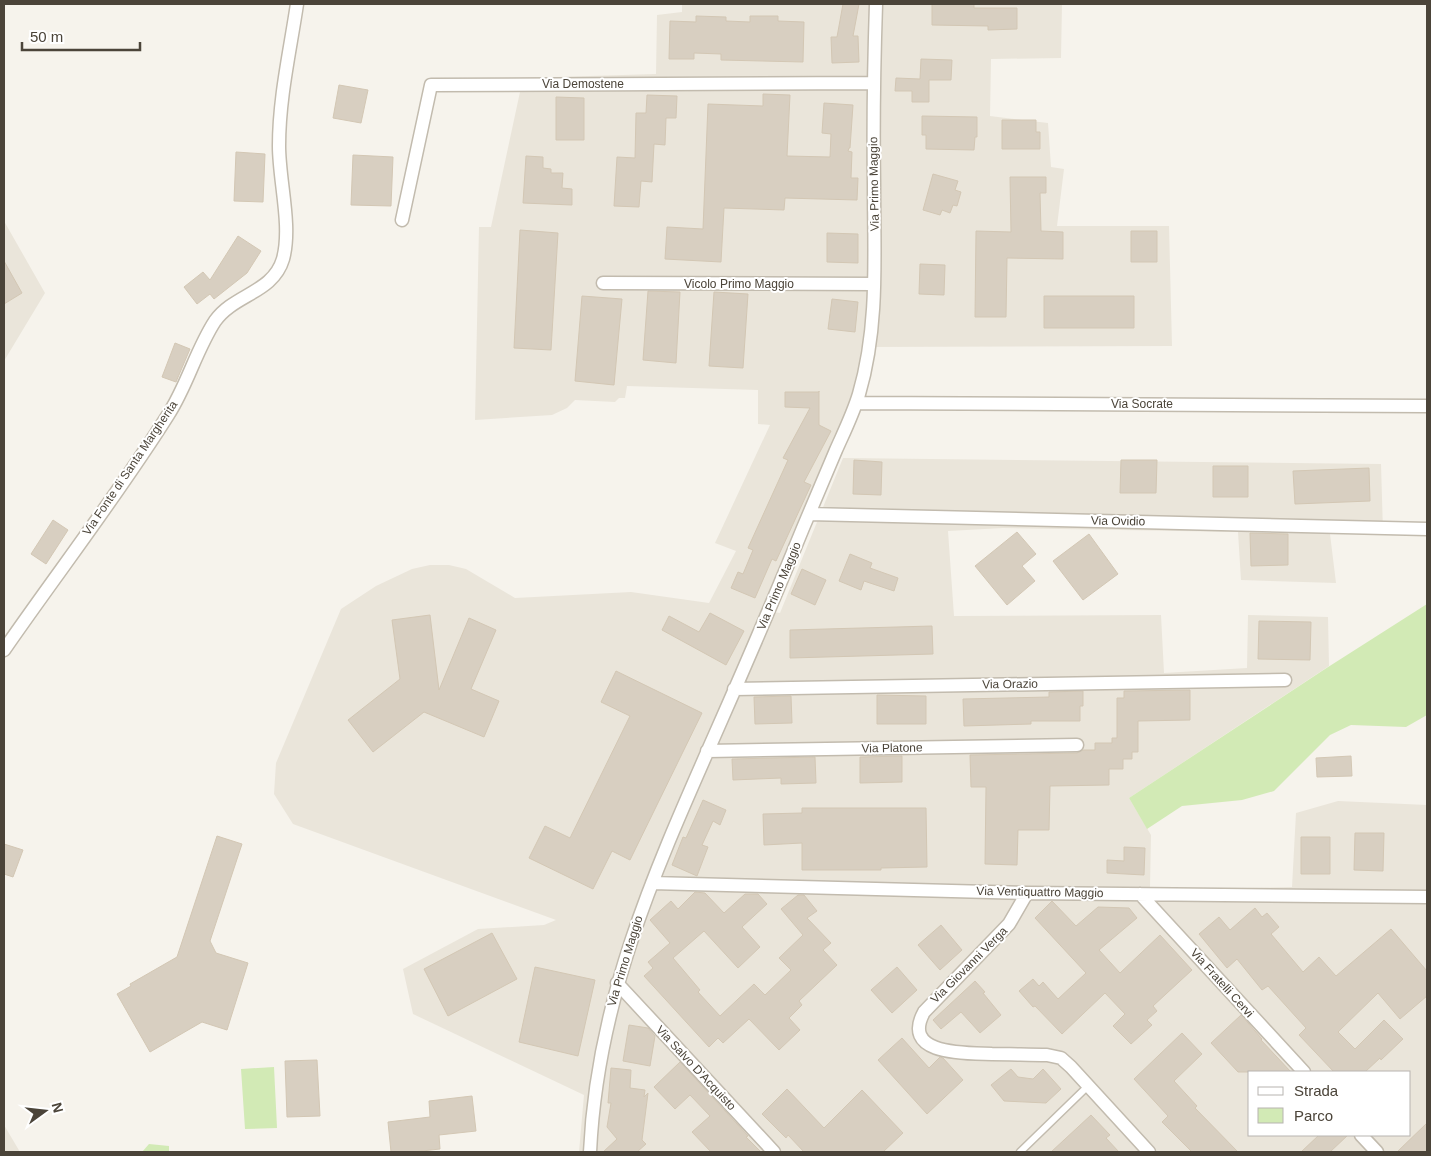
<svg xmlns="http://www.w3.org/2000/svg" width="1431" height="1156" font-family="Helvetica,sans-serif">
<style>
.residential{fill:#eae5da;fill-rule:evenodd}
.green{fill:#d2eab5}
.building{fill:#d8cfc1;stroke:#d3c7b4}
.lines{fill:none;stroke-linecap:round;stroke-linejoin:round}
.service-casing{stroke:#c2bbae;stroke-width:9}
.minor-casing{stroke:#c2bbae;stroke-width:15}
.service{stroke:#fff;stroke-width:6}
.minor{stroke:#fff;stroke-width:12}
.labels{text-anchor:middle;stroke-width:4;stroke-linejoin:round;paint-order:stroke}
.street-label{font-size:12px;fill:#4b4439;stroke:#fff}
</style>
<rect width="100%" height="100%" fill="#f6f3ec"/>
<path class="residential" d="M682,4H1216H1062L1061,58L991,59L990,116L1048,123L1051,167L1064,169L1057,226H1169L1172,346L866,347L848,414L762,610L780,613L843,458L1381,464L1383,532L1330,534L1336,583L1241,580L1238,532L1003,528L948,531L954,616L1161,615L1164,673L1247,668L1248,615L1328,617L1329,666L1129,798L1151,835L1150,887L1195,889L1292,887L1296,813L1338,801L1427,805V1152H579L584,1095L413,1014L403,969L478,929L544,925L556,920L293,824L274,794L276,763L341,609L376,586L412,569L430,565H449L466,569L515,598L631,592L709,603L736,551L715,543L770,425L758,424V390L627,386L625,398H619L615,402L575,400L567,408L552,415L475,420L479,227H491L523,78L656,74L657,15L682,12ZM1250,1072H1410V1135H1250Z
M4,221L45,293L4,361Z
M4,1125L20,1152H4Z"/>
<path class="green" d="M1427,604V715L1406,727L1351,725L1330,735L1274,791L1242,800L1182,806L1147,829L1129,798L1325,669Z
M274,1067L277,1128L245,1129L241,1069Z
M149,1144L169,1146V1152H142Z"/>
<path class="building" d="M843,4H859L853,36H858L859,62L832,63L831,37H837Z
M932,4H974V8H1017V29L988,30V26L932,25Z
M696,16L726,17V21L750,22V16H778V21L804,22L803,62L721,60V54L694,53V59H669L670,21L696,22Z
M921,59L952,60L951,80H929V102H912V91H895L896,78L920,79Z
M339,85L368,90L361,123L333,118Z
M763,94L790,95L787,156L830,157L831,134L822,133L824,103L853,105L850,148H849L848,151L852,152L851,178H858L857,200L785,198L784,210L724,208L721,262L665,259L667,227L703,229L708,104L763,106Z
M647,95L677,96L676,118H666L665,145L654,144L652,182L641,181L639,207L614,206L617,157L635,158L636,113H646Z
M556,97L584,98V140H556Z
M922,116L977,117V137H975L974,150L926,149V135H922Z
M1002,120H1036V132H1040V149H1002Z
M236,152L265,154L263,202L234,201Z
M353,155L393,157L391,206L351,205Z
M526,156L543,157V168L551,169V173H563L562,188L572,189V205L523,203Z
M933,174L958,181L955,190L961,192L957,206L953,205L950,213L942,210L940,215L923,210Z
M1010,177H1046V193H1040L1041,231L1063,232V259L1007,258L1006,317H975L976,231L1011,232Z
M520,230L558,233L551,350L514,348Z
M1131,231H1157V262H1131Z
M827,233L858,234V263L827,262Z
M238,236L261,251L247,273L214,299L210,294L197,304L184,287L203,272L210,280Z
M4,261L22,293L4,304Z
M920,264L945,265L944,295L919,294Z
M648,291L680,292L676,363L643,360Z
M714,292L748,294L743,368L709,366Z
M582,296L622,299L614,385L575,381Z
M1044,296H1134V328H1044Z
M832,299L858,302L855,332L828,329Z
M175,343L190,349L176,382L162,377Z
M819,391V425L831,431L804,482L811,485L776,561L772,559L755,598L731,588L738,572L743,574L753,550L748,548L788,460L783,458L810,408L785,407V392H819Z
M854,460L882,462L881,495L853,494Z
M1121,460H1157L1156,493H1120Z
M1213,466H1248V497H1213Z
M1369,468L1370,501L1295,504L1293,471Z
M53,520L68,530L46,564L31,554Z
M1017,532L1036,554L1022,566L1035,581L1007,605L975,566Z
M1250,533L1288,534V565L1251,566Z
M1089,534L1118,574L1083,600L1053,561Z
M850,554L872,563L870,568L898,578L894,591L864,581L861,590L839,581Z
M802,569L826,580L815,605L791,594Z
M710,613L744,631L726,665L662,630L669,616L699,632Z
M430,615L439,690L469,618L496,630L471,689L499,701L484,737L424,712L373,752L348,720L400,679L392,620Z
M1259,621L1311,622L1310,660L1258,659Z
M932,626L933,654L790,658V630Z
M616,671L702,713L630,860L612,851L593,889L529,858L545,826L570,838L630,716L601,702Z
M1190,690V720L1138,721V752H1132V759H1123V769H1109V785L1050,786L1049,830H1018L1017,865L985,864L986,787H971L970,755L1077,753L1083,750H1095V743H1112V738H1117V698H1124V691Z
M1083,691V706H1080V721H1031V724L964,726L963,699L1049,697V692Z
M877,695L926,696V724H877Z
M791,696L792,723L755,724L754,697Z
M902,756V782L860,783V757Z
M1351,756L1352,776L1317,777L1316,758Z
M815,757L816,783L781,784V778L733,780L732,759Z
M703,800L726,810L720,825L713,821L702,845L708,847L697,876L672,865L683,837L686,838Z
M802,808H926L927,867L881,868V870H802V843L764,845L763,814L802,813Z
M1355,833H1384L1383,871L1354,870Z
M217,836L242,844L210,941L216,953L248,963L227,1030L202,1022L150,1052L117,994L131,986L130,984L177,957Z
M1301,837H1330V874H1301Z
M4,844L23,850L13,877L4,874Z
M1124,847L1145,848L1144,875L1107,873V860L1124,861Z
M695,892L705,893L724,913L745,894H758L767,904L742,927L760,947L738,968L704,931L673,958L700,990L698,992L720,1016L754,984L765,995L791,970L779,958L803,935L781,909L798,895H804L817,911L807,918L831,943L823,950L837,965L799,1001L802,1005L789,1018L800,1030L779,1050L749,1019L723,1043L718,1038L709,1047L644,976L653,968L648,962L670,943L650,920L671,901L678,909Z
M1052,901L1076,926L1098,907L1129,908L1137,918L1099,950L1120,973L1160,935L1192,970L1153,1006L1157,1011L1147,1020L1152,1025L1131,1044L1113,1026L1125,1014L1105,993L1062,1034L1035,1006L1033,1007L1019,991L1033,979L1039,986L1043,982L1058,999L1086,973L1035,918Z
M1255,908L1262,917L1267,913L1279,927L1271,934L1303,972L1319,957L1336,976L1391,929L1427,971V996L1400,1019L1378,993L1338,1032L1355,1049L1384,1020L1403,1039L1381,1060L1380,1058L1365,1072H1334L1299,1035L1306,1028L1268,986L1262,990L1237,959L1227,968L1199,934L1219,917L1230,930Z
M941,925L962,950L940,970L918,945Z
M492,933L517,979L448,1016L424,969Z
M535,967L595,980L578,1056L519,1042Z
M897,967L917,990L892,1013L871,990Z
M975,981L985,992L983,993L1001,1015L980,1033L961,1012L941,1029L933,1020Z
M1241,1015L1262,1039L1261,1040L1291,1072H1238L1211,1043Z
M629,1025L648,1028L655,1036L650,1066L623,1061Z
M1182,1033L1202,1054L1174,1081L1197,1106L1195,1108L1238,1152H1192L1162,1122L1168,1116L1134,1079Z
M902,1038L929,1068L940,1057L943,1058L963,1080L927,1114L878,1060Z
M317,1060L320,1116L287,1117L285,1061Z
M680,1062L748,1136L746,1137L761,1152H711L692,1132L710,1116L690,1095L675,1109L654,1087Z
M611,1068L631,1070L630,1088L645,1090L644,1097L648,1093L642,1140L646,1144L637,1152H603L617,1139L607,1127L611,1103H608Z
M1011,1069L1018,1077L1033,1079L1043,1069L1061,1089L1046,1103L1004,1101L991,1085Z
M787,1089L824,1128L862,1090L903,1133L883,1152H804L788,1135L786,1138L762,1114Z
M472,1096L476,1131L439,1135L440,1149L413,1152H391L388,1122L430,1117L429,1101Z
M1091,1115L1110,1135L1106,1138L1119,1152H1051Z
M1427,1123V1152H1397Z
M1319,1135H1348L1330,1152H1301Z"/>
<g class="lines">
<defs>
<path id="service" d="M1020,1152L1089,1085"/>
<path id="minor" d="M402,220L431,85L874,83
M603,283L874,284
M856,403L1427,406
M809,514L1427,529
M4,650C58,572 117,496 168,415C187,386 196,350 215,321C234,294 273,293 283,259C292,226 279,181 279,146C279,98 290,51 297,4
M734,689L1285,680
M707,751L1077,745
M652,883L1027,893L1427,897
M1027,893L1009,924L924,1012C900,1056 968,1053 992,1054C1011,1054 1029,1055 1047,1055L1061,1058L1071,1067L1149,1152
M1140,894L1304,1072
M617,983L774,1152
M1361,1135L1377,1152
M590,1152C597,1001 653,875 713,739C744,669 774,599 803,528C814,502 825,476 836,450C844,432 853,414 859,394C879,326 874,255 874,185C873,124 874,64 876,4"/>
</defs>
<use href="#service" class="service-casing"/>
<use href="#minor" class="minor-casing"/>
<use href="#service" class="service"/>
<use href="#minor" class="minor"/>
</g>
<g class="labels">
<g class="street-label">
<text x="583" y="88">Via Demostene</text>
<text transform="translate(874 184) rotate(-91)" y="4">Via Primo Maggio</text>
<text x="739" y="288">Vicolo Primo Maggio</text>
<text x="1142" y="408">Via Socrate</text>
<text transform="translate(130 468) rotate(-56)" y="4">Via Fonte di Santa Margherita</text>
<text transform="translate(1118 521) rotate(1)" y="4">Via Ovidio</text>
<text transform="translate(779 586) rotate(-67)" y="4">Via Primo Maggio</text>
<text transform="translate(1010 684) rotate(-1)" y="4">Via Orazio</text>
<text transform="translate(892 748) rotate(-1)" y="4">Via Platone</text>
<text transform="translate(1040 892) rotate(1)" y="4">Via Ventiquattro Maggio</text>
<text transform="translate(625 961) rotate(-73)" y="4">Via Primo Maggio</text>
<text transform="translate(969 965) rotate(-45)" y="4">Via Giovanni Verga</text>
<text transform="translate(1222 983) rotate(48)" y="4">Via Fratelli Cervi</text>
<text transform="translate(696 1068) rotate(47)" y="4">Via Salvo D'Acquisto</text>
</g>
</g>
<rect width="1431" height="1156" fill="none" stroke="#4b4439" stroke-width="10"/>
<rect x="1248" y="1071" width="162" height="65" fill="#ffffff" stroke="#b7b4b0"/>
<rect x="1258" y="1087" width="25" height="8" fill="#ffffff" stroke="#b7b4b0"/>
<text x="1294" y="1096" font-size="15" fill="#4b4439">Strada</text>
<rect x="1258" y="1108" width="25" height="15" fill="#d2eab5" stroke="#b7b4b0"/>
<text x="1294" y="1121" font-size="15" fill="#4b4439">Parco</text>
<g transform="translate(45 1111) rotate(75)" stroke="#ffffff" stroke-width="4" paint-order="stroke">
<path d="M0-4L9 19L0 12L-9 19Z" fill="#4b4439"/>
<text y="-8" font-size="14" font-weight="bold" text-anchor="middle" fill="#4b4439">N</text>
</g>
<path d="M22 42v8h118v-8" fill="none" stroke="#4b4439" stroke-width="2.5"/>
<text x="30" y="42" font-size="15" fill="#4b4439" stroke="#ffffff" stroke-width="4" paint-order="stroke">50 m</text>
</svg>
